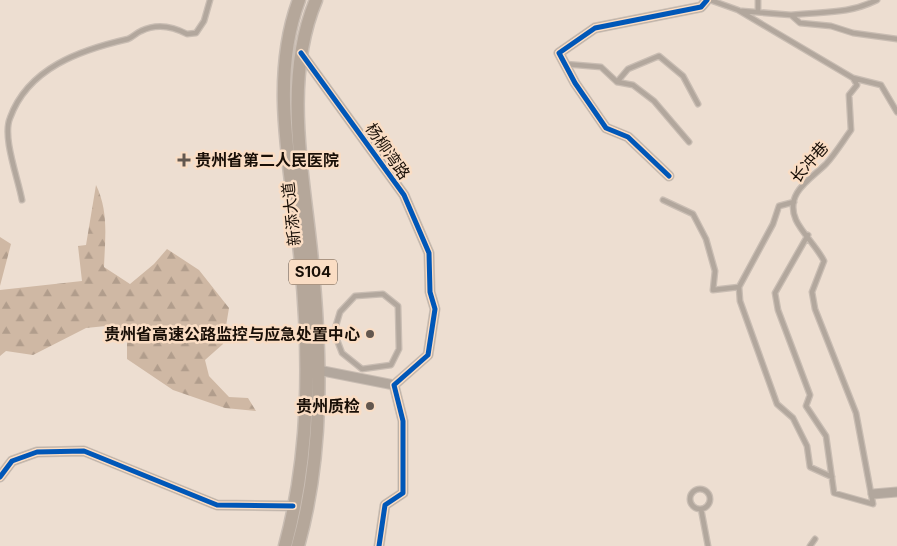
<svg xmlns="http://www.w3.org/2000/svg" width="897" height="546" font-family="Inter,'Noto Sans SC',sans-serif">
<style>
.forest{fill:url(#forest-firs)}
.lines{fill:none;stroke-linecap:round;stroke-linejoin:round}
.lane-casing{stroke:#c9bdb3;stroke-width:7}
.street-casing{stroke:#c9bdb3;stroke-width:11}
.primary-casing{stroke:#c9bdb3;stroke-width:15}
.lane{stroke:#b2a79d;stroke-width:4.5}
.street{stroke:#b2a79d;stroke-width:9}
.primary{stroke:#b5a79a;stroke-width:12}
.cycleway-casing{stroke:#faddc4;stroke-width:8}
.cycleway{stroke:#0057b8;stroke-width:5}
.poi-dot{fill:#63574e;stroke:#faddc4;stroke-width:2}
.labels{text-anchor:middle;stroke-width:5;stroke-linejoin:round;paint-order:stroke}
.shield{fill:#faddc4;stroke:#5c4d40;stroke-width:1}
.shield-label{font-size:15px;font-weight:bold;fill:#190f07}
.street-label{font-size:16px;fill:#190f07;stroke:#faddc4}
.poi-label{font-size:16px;font-weight:bold;fill:#190f07;stroke:#faddc4;text-anchor:end}
</style>
<defs>
<pattern id="forest-firs" width="22" height="20" patternUnits="userSpaceOnUse" patternTransform="scale(1.25)"><rect width="22" height="20" fill="#cfb8a4"/><path d="M5 1l3.5 6h-7zM16 11l3.5 6h-7z" fill="#b19d8c"/></pattern>
</defs>
<rect width="100%" height="100%" fill="#edded1"/>
<path class="forest" d="M96,185C109,212 105,238 104,267L130,284L154,264L167,249L199,270L229,308L223,344L205,360L209,376L229,397L248,398L256,411L225,408L173,390L127,359V342L106,326L86,328L33,355L6,351L0,356V290L82,281L78,246L86,245Z
M0,237L11,244L0,286Z"/>
<g class="lines">
<defs>
<path id="lane" d="M710,0L738,10L853,78L881,85L897,112
M758,0V12
M742,11L791,15L800,23L831,26L853,33L897,39
M791,15C824,11 846,15 877,0
M565,64L601,67L617,82L633,85L654,101L689,142
M617,82L628,69L659,56L683,76L698,104
M22,200C18,178 2,137 10,118C28,68 80,50 128,39C133,37 136,33 141,31C157,23 172,26 187,34L196,33L204,21L210,0
M663,200L693,214L706,239L715,271L713,290L739,287
M794,202L779,206L773,224L739,287L740,301L777,404L793,418L807,446L810,467L832,477
M808,235L775,293L778,310L810,395L806,406L826,436L834,493L873,504L856,413L815,309L812,292L824,261C817,247 802,233 796,220C784,193 811,179 826,164C835,154 843,141 851,130L849,95L857,85L853,78
M319,333L334,332L342,353L362,369L391,365L399,349L398,306L383,294L355,296L340,312L334,332
M690 499a10 10 0 1 1 20 0a10 10 0 1 1-20 0Z
M701,509L708,546
M810,546L815,539"/>
<path id="street" d="M301,53L404,195L429,253L430,292L435,309L428,355L394,385L403,421V493L385,505L379,546
M669,176L628,137L606,128L575,83L559,53L595,28L701,7L707,0
M318,370L394,385
M0,477L12,461L37,452L84,451L217,505L293,506
M873,494L897,492"/>
<path id="primary" d="M285,546C310,454 310,357 301,263C293,177 268,83 299,0
M298,546C324,454 321,355 312,261C304,176 282,81 316,0"/>
</defs>
<use href="#lane" class="lane-casing"/>
<use href="#street" class="street-casing"/>
<use href="#primary" class="primary-casing"/>
<use href="#lane" class="lane"/>
<use href="#street" class="street"/>
<use href="#primary" class="primary"/>
<defs>
<path id="cycleway" d="M301,53L404,195L429,253L430,292L435,309L428,355L394,385L403,421V493L385,505L379,546
M669,176L628,137L606,128L575,83L559,53L595,28L701,7L707,0
M0,477L12,461L37,452L84,451L217,505L293,506"/>
</defs>
<use href="#cycleway" class="cycleway-casing"/>
<use href="#cycleway" class="cycleway"/>
</g>
<g class="poi-dot">
<path d="M181.5 152.5h5v5h5v5h-5v5h-5v-5h-5v-5h5z"/>
<circle cx="370" cy="334" r="5"/>
<circle cx="370" cy="406" r="5"/>
</g>
<g class="labels">
<rect class="shield" x="289" y="259.5" width="48" height="25" rx="4"/>
<g class="shield-label">
<text x="313" y="277">S104</text>
</g>
<g class="street-label">
<text transform="translate(388 151) rotate(55)" y="6">杨柳湾路</text>
<text transform="translate(809 162) rotate(-49)" y="6">长冲巷</text>
<text transform="translate(291 214) rotate(-96)" y="6">新添大道</text>
</g>
<g class="poi-label">
<text x="195" y="166" text-anchor="start">贵州省第二人民医院</text>
<text x="360" y="340">贵州省高速公路监控与应急处置中心</text>
<text x="360" y="412">贵州质检</text>
</g>
</g>
</svg>
